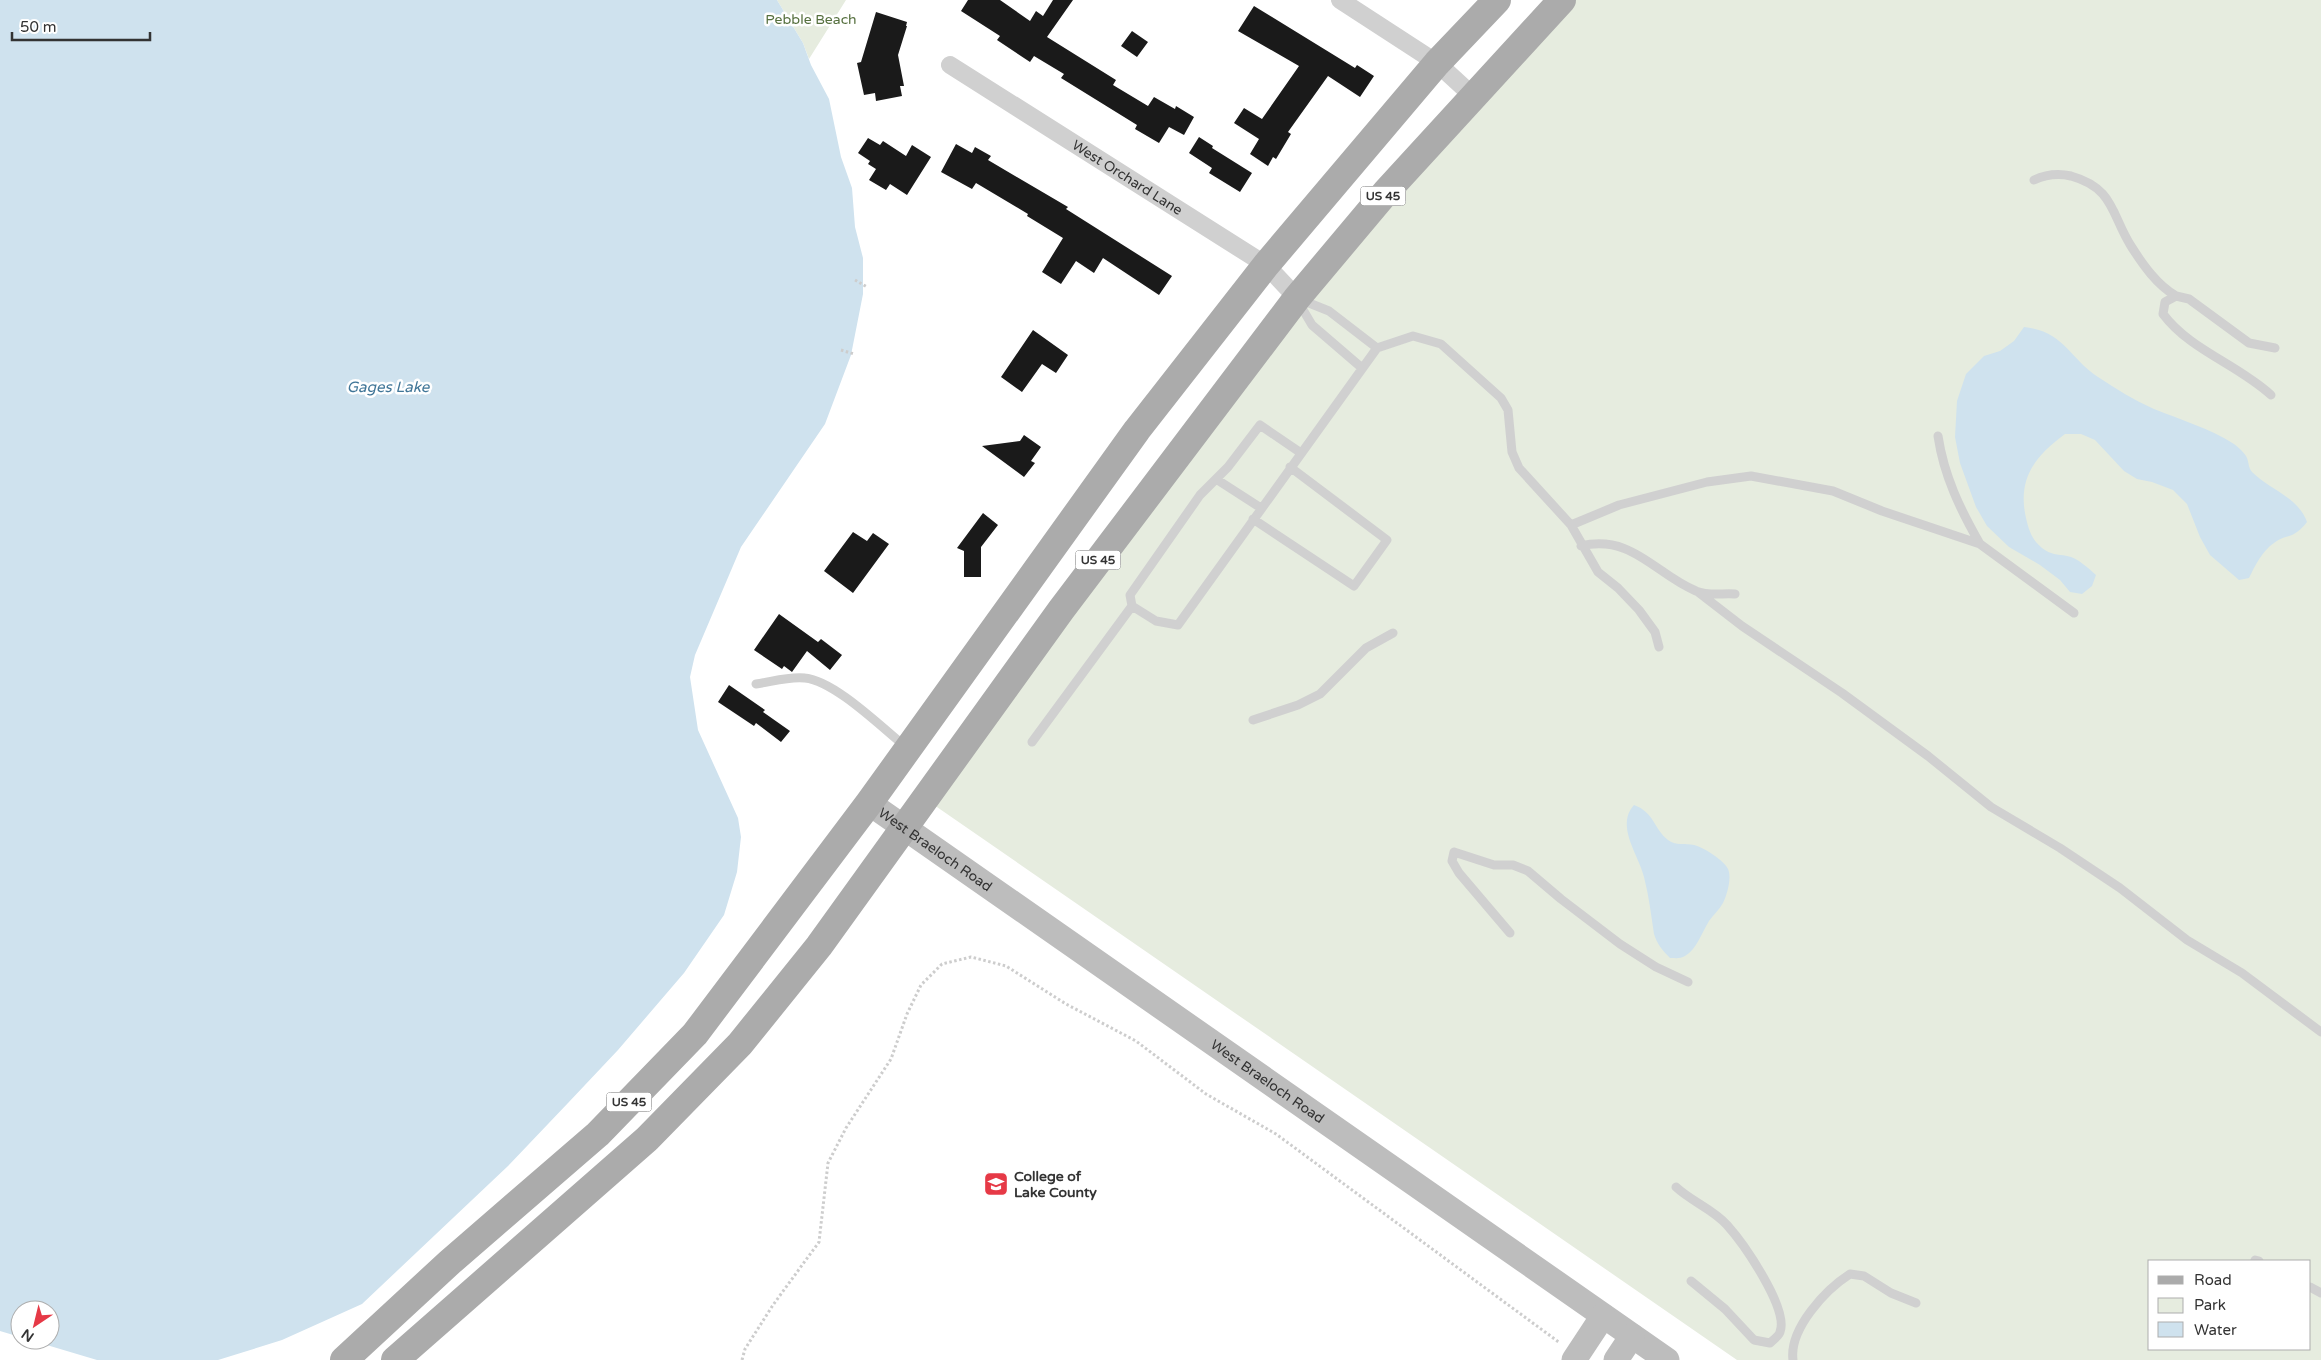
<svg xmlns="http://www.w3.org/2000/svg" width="2321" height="1360" font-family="'Varela Round',sans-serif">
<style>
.green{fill:#e6ecdf;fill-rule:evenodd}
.water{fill:#cfe2ee}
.building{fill:#1a1a1a}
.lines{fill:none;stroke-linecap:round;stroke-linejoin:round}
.path{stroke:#cdcdcd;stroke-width:3;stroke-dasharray:2.5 2.5;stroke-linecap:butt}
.lane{stroke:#d0d0d0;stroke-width:9}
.street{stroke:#d0d0d0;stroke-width:18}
.secondary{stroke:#bdbdbd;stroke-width:25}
.primary{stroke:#ababab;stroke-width:28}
.labels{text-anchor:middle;stroke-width:5;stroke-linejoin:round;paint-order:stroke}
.shield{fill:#fff;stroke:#707070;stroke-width:1}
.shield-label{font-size:12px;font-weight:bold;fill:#333}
.park-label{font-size:14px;fill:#56703f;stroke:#fff}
.street-label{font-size:14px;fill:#333;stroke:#fff}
.poi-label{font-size:14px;font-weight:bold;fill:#333;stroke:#fff;text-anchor:start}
.water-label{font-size:15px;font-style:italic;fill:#3f7597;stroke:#fff}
</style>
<rect width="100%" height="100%" fill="#fff"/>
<path class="green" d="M777,0H846L809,59L803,43Z
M1571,0H2321V1360H1737L934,805L1311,284ZM2150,1261H2310V1349H2150Z"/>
<path class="water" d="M0,0H777L803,43L811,65L829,99L841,157L852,188L855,227L863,258V294L851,355L825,424L741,547L695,655L690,677L698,730L738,818L741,837L737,872L724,915L684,973L618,1050L568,1103L508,1166L362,1304L282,1340L218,1360H97L30,1340H50V1310H20V1337L0,1331Z
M2024,327C2065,332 2068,357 2098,377C2116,389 2134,400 2154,409C2181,420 2209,428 2234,444C2238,447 2245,453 2247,458C2249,463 2248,467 2252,472C2269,489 2299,498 2307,522C2293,540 2288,533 2274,543C2262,551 2255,566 2249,578L2239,580L2210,555L2200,537L2187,504L2173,490L2152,482L2137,479L2124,471L2095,440L2081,434H2065C2035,456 2017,479 2026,518C2029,531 2032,540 2042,548C2051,555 2057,554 2067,556C2078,558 2088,568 2096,575L2092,586L2082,594L2070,592L2060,580L2040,565L2009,547L1987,526L1976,507L1960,463L1955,437L1957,401L1966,374L1984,356L2000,351L2014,341Z
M1634,805C1654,812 1654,829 1668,840C1675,846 1686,843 1694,845C1703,847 1725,861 1728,869C1732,878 1727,895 1723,903C1719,910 1713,915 1709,921C1702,932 1697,949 1685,956C1680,959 1676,958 1670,958C1663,951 1657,944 1654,934C1651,915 1649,896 1644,877C1639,855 1615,826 1634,805Z"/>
<path class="building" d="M968,0H1000L1030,21L1036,11L1043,16L1053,0H1073L1047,37L1116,80L1113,85L1148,106L1154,97L1175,109L1176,106L1194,117L1184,135L1169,127L1159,143L1135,129L1137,125L1061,78L1064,74L1034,56L1030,62L997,40L1000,36L961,11Z
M1254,6L1355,68L1357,65L1374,76L1360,97L1328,76L1288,132L1291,134L1276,159L1273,157L1268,166L1250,154L1259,139L1234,123L1244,108L1262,119L1299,66L1238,31Z
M876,12L907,22L906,26H907L898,55L904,86H900L902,96L876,101L875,93L864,95L857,63L861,62Z
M1132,31L1148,42L1137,57L1121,46Z
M1199,137L1213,146L1212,148L1252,173L1240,192L1209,173L1212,168L1189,153Z
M868,138L880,145L883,141L906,156L912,145L931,157L907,195L890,184L886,190L869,180L876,169L868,164L870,161L858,153Z
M956,144L972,153L975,147L991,156L988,160L1068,207L1066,209L1172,276L1159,295L1103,258L1094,273L1076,261L1061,284L1042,272L1063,238L1027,216L1028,214L976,183L972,189L941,172Z
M1033,330L1068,355L1056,373L1042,364L1022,392L1001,377Z
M1024,435L1041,447L1031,461L1035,463L1024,477L982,446L1020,441Z
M983,513L998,525L981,547V577H964V551L957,548Z
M853,532L867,541L873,533L889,544L853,593L824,571Z
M779,614L818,642L821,639L842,655L830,670L807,651L792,672L784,666L782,669L754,650Z
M729,685L765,710L763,712L790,731L781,742L756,723L754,726L718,702Z"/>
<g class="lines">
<path class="path" d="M855,280L867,287
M841,350L854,354
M742,1360L745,1349L773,1305L819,1242L828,1163L846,1128L891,1059L907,1014L921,985L942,964L971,957L1006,966L1066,1004L1136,1041L1206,1094L1276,1134L1560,1343"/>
<path class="lane" d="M2034,180C2047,174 2058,173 2071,176C2114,188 2111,214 2131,246C2143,265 2157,285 2176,296
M1299,299L1329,311L1377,348
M1299,303L1312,325L1362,368
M2271,395C2237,364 2190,350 2163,314L2165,302L2176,296L2189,299L2249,343L2275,348
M1938,436C1944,476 1960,509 1980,544
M1216,479L1261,508
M1253,519L1354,586L1387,540L1290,467
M1571,525L1619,505L1707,482L1751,476L1833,491L1882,511L1980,544L2074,613
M1581,546C1632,534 1655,574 1696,591C1707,596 1724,593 1735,594
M1698,592L1742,626L1842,693L1928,756L1991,807L2060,848L2120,888L2187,940L2242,973L2321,1032
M1132,606L1130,595L1200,495L1228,467L1260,425L1301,453
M756,684C771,682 789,676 805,678C835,681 882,728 906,747
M1253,720L1298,705L1320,694L1366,648L1393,633
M1032,742L1132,606L1156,621L1178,625L1377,348L1413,336L1441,344L1501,398L1508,410L1512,452L1519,468L1571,525L1598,572L1618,588L1639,610L1655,632L1659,647
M1510,933L1459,873L1452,861L1454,852L1494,865H1513L1528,871L1561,899L1620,944L1656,967L1688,982
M1676,1187C1692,1202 1713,1209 1727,1225C1744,1244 1789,1309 1780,1332C1779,1336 1773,1340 1770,1343L1754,1340L1725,1309L1691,1281
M2255,1260L2259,1261
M2310,1287L2321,1293
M1793,1360C1789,1329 1825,1290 1850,1274L1864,1276L1891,1293L1916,1303"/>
<g class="street">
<path d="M1340,0L1437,63L1474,97"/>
<path id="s1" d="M950,65L1266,265L1297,298"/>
</g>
<g class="secondary">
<path id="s2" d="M869,803L1667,1360"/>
<path d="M1574,1360L1603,1316"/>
<path d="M1616,1360L1632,1336"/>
</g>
<path class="primary" d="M344,1360L450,1262L598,1134L695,1034L869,803L1137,430L1266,265L1437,63L1497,0
M395,1360L647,1139L740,1044L819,946L1061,610L1297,298L1386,192L1562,0"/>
</g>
<defs>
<symbol id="university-square" viewBox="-11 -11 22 22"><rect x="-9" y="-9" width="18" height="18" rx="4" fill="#e63946" stroke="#fff"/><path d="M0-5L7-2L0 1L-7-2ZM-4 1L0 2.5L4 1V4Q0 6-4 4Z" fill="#fff"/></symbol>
</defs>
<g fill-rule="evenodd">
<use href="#university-square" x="982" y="1170" width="28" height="28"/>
</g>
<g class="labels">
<g class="shield">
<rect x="1360.5" y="186.5" width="45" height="19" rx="4"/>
<rect x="1075.5" y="550.5" width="45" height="19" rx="4"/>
<rect x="606.5" y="1092.5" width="45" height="19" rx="4"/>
</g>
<g class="shield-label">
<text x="1383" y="200">US 45</text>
<text x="1098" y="564">US 45</text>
<text x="629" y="1106">US 45</text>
</g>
<g class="park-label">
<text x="811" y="24">Pebble Beach</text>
</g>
<g class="street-label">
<text dy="5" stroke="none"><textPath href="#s1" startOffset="210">West Orchard Lane</textPath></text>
<text dy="5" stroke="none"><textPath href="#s2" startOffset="81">West Braeloch Road</textPath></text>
<text dy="5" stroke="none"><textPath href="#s2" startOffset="486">West Braeloch Road</textPath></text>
</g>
<g class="poi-label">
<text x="1014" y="1181">College of<tspan x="1014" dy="16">Lake County</tspan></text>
</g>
<g class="water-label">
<text x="388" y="392">Gages Lake</text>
</g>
</g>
<rect x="2148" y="1260" width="162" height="90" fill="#ffffff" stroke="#adadad"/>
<rect x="2158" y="1276" width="25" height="8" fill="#ababab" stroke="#adadad"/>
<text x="2194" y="1285" font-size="15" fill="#333333">Road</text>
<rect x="2158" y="1298" width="25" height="15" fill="#e6ecdf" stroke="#adadad"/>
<text x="2194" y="1310" font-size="15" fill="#333333">Park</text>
<rect x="2158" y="1322" width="25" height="15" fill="#cfe2ee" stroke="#adadad"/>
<text x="2194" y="1335" font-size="15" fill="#333333">Water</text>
<g transform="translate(35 1325) rotate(215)"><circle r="24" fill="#ffffff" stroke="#adadad"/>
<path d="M0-4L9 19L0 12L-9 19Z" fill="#e63946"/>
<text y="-8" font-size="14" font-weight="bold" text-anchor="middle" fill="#333333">N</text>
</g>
<path d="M12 32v8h138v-8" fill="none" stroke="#333333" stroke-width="2.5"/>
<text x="20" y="32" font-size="15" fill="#333333" stroke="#ffffff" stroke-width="4" paint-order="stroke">50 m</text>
</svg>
